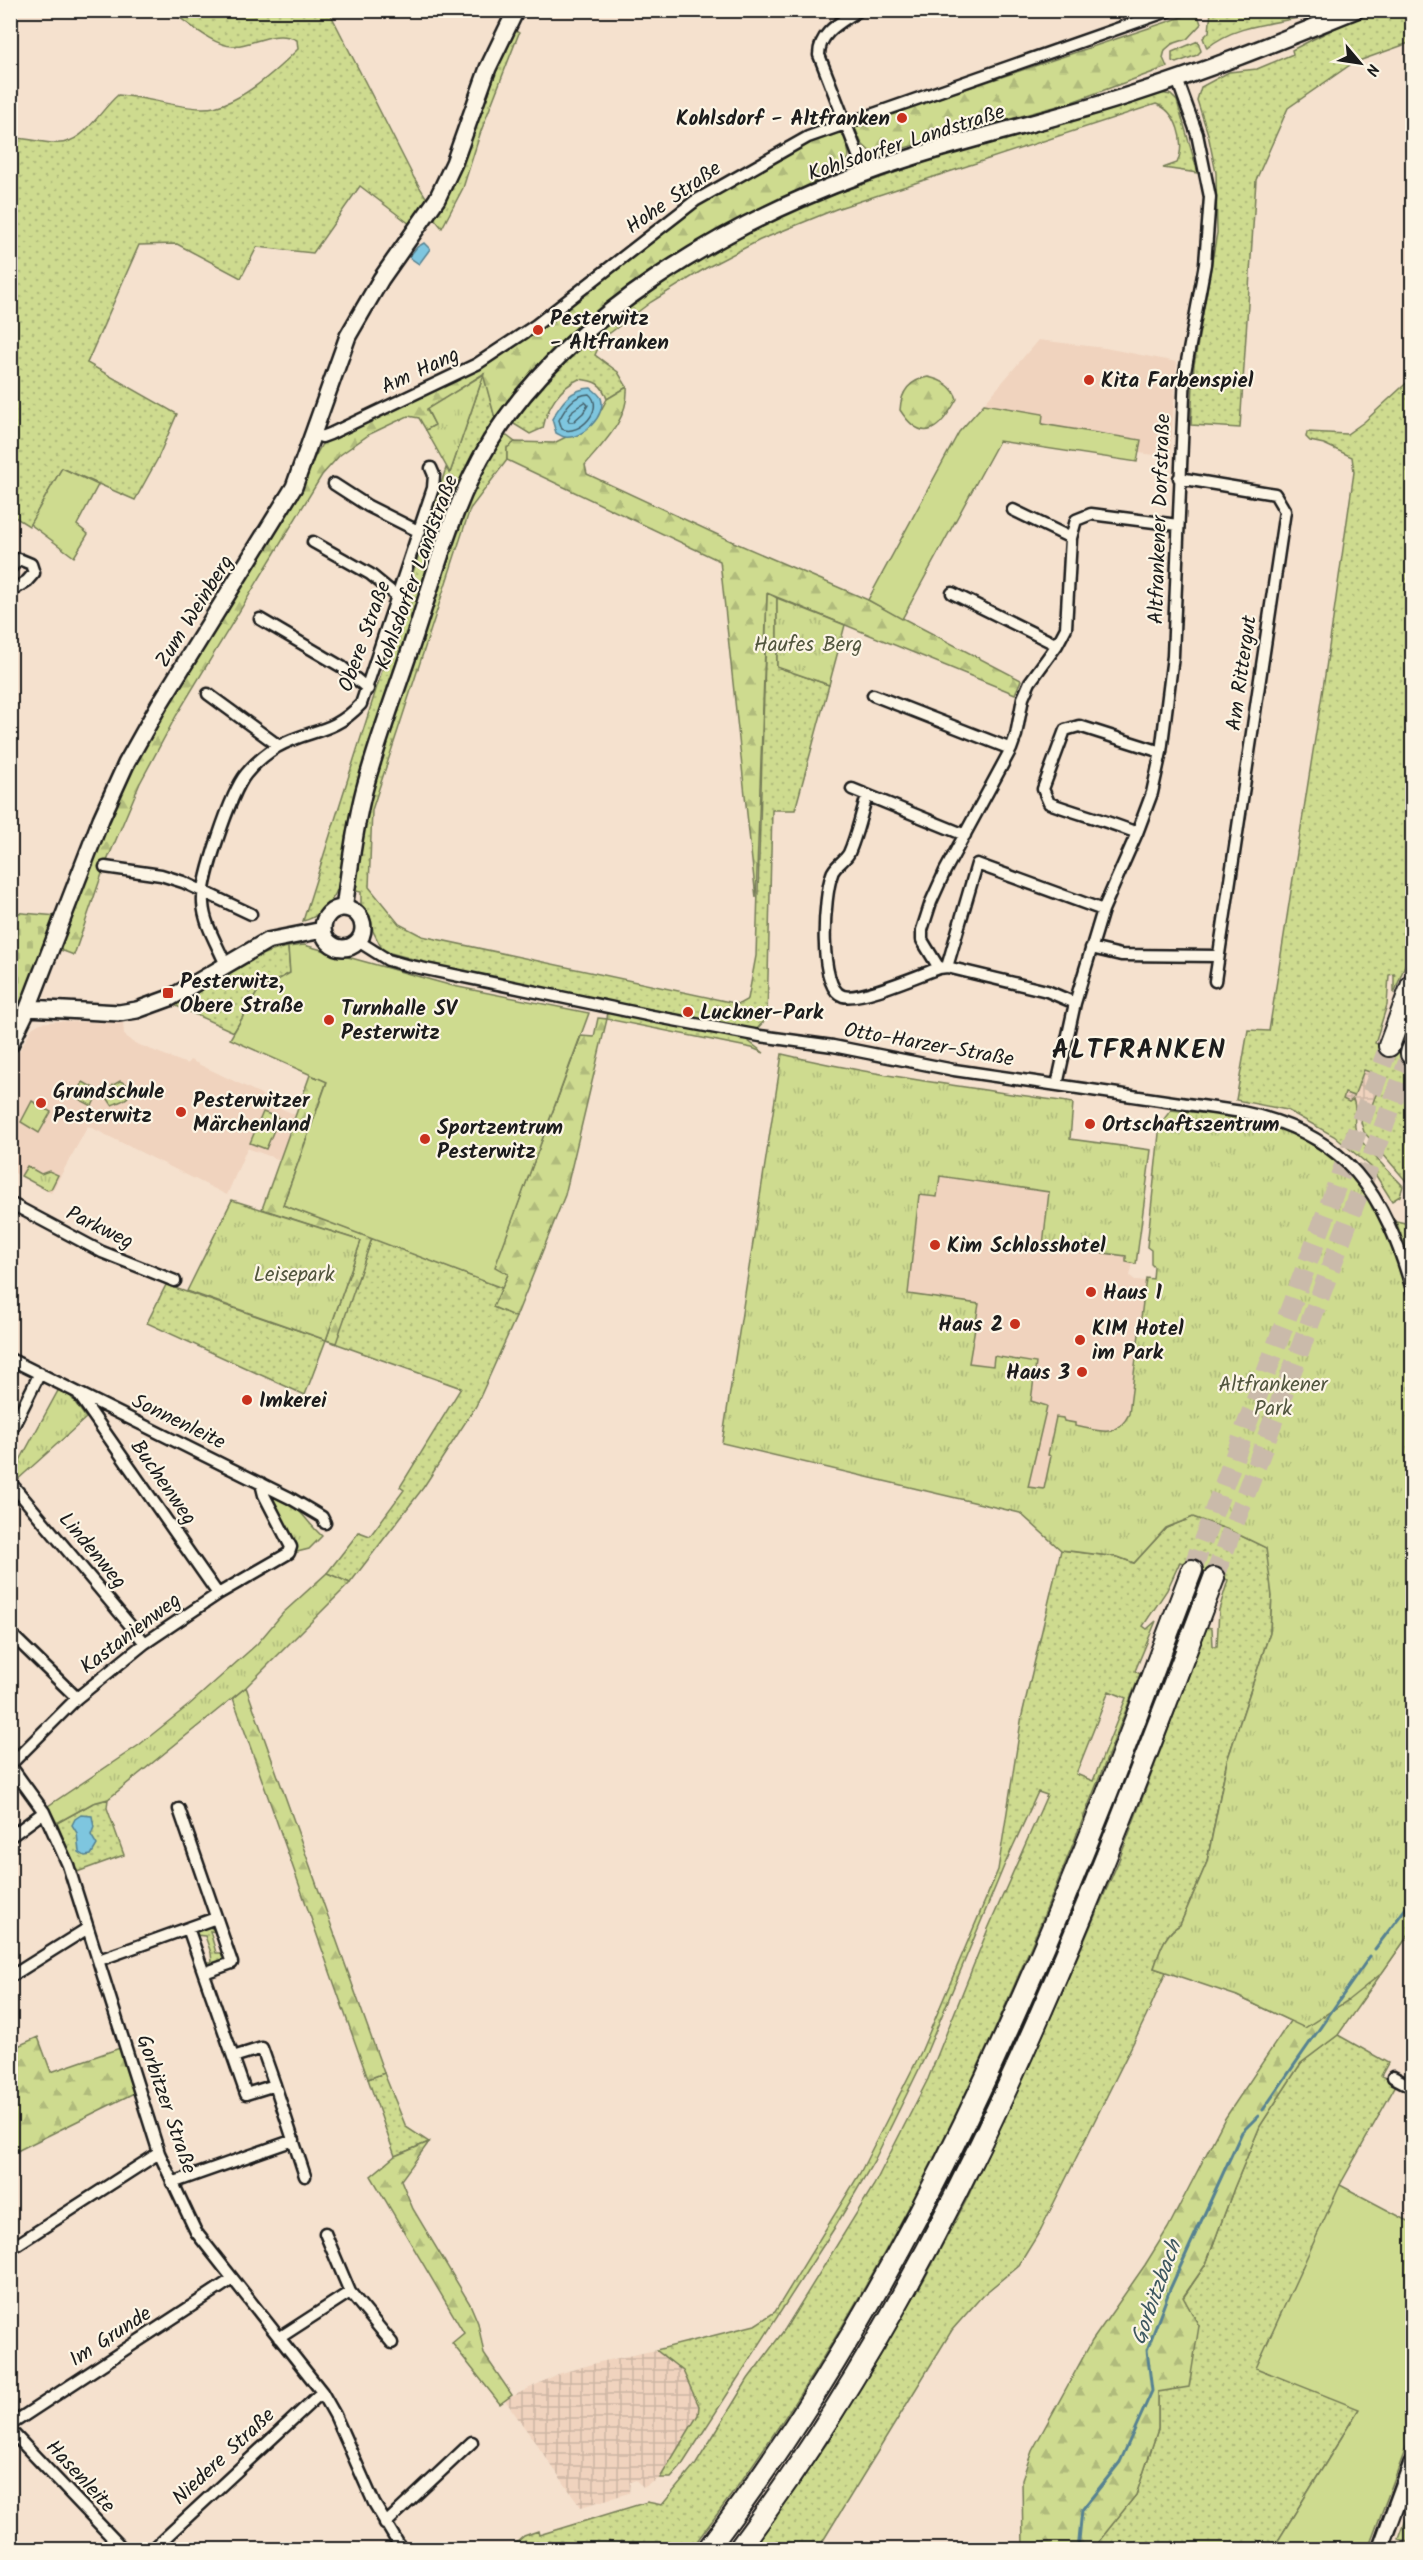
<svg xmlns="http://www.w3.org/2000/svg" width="1423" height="2560" font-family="Kalam,sans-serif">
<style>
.built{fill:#f0d3be}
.industrial{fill:url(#industrial-grid)}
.grass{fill:url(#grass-dots);stroke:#757c56;stroke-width:1.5;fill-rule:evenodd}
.forest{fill:url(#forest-firs);stroke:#757c56;stroke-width:1.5}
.cemetery{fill:url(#cemetery-stones);stroke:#757c56;stroke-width:1.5}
.park{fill:url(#park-tufts);stroke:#757c56;stroke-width:1.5}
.garden{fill:#cedb8f;stroke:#757c56;stroke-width:1.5}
.water{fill:#7ec6df;stroke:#578291;stroke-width:1.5}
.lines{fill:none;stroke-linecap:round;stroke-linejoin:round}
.shore{stroke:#43606a;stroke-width:1.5}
.stream{stroke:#578291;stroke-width:3}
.highway-tunnel{stroke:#cabaaa;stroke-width:20;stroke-dasharray:20 10;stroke-linecap:butt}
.street-casing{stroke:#1c1c1c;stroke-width:15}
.secondary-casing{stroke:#1c1c1c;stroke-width:20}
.highway-casing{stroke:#1c1c1c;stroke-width:24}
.street{stroke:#fcf5e5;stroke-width:10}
.secondary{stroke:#fcf5e5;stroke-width:15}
.highway{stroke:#fcf5e5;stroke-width:20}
.poi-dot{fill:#c8321e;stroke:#fcf5e5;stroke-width:2}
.labels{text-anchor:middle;stroke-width:4.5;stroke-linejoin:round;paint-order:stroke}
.poi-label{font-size:21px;font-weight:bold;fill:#1c1c1c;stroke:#fcf5e5;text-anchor:start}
.street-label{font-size:21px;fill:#1c1c1c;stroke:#fcf5e5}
.park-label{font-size:21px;fill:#51553e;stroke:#fcf5e5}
.water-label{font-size:22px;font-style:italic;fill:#3e5860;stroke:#fcf5e5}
.district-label{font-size:27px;font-weight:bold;letter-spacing:1.5px;fill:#1c1c1c;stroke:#fcf5e5}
</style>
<defs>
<pattern id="industrial-grid" width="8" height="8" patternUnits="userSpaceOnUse" patternTransform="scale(1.5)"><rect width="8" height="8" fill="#f0d3be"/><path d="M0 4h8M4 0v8" fill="none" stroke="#cdb5a3"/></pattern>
<pattern id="grass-dots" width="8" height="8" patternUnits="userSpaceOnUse" patternTransform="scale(1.5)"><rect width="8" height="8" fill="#cedb8f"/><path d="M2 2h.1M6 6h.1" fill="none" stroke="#b0bb7b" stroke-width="1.8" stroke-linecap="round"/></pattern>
<pattern id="forest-firs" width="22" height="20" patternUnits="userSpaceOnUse" patternTransform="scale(1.5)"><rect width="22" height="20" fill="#cedb8f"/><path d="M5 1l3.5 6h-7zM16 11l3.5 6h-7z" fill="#b0bb7b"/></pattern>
<pattern id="cemetery-stones" width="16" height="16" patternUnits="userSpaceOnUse" patternTransform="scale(1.5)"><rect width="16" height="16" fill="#cedb8f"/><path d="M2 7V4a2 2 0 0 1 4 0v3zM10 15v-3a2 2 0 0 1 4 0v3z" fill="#b0bb7b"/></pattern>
<pattern id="park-tufts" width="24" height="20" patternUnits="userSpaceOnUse" patternTransform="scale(1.5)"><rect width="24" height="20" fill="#cedb8f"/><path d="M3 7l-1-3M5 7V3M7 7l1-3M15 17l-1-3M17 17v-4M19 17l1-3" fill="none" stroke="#b0bb7b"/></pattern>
</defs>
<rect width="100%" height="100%" fill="#f5e1ce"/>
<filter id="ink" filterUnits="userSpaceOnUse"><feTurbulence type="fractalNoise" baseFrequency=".0167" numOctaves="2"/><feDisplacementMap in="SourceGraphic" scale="12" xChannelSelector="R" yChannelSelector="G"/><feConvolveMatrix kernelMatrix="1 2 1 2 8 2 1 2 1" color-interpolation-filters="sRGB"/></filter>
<g filter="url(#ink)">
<path class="built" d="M1038,340L1105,348L1177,362L1170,457L1139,453L1140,440L1042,424V415L984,404Z
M57,1021L123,1023L124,1034L132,1042L187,1064L190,1060L261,1094L271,1104L296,1115L280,1160L247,1148L227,1195L88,1126L51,1193L11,1171V1066L32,1028L40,1023Z
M939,1176L1050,1192L1043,1245L1127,1256L1126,1262L1133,1263L1130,1276L1135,1280L1146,1281L1129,1414L1124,1426L1114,1432L1048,1455L1051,1456L1044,1490L1028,1487L1046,1406L1031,1401L995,1356L993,1366L969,1363L907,1294L919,1195Z"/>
<path class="industrial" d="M1364,1069L1383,1077L1372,1105L1363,1112L1343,1099L1345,1093L1354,1096Z
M656,2350L683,2371L699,2406L698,2415L660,2478L643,2488L636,2480L630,2482L629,2493L581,2507L505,2400L558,2374L600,2362Z"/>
<path class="grass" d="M170,11H329L414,178L427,199L449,156L471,88L502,22L519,33L481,131L463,188L442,228L434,218L423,234L360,186L313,253L257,247L241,278L177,244L139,245L87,363L177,414L157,460L135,500L62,468L29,526L10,514V138C25,137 38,142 53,143C83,147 98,112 118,95C146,97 173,107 201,108C234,110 275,72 298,49L297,40C275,29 256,44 234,46C214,47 186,21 170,11Z
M1211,11V10L1324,11C1285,25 1241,20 1207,48L1203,38L1209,32Z
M1377,11H1412V42L1353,63L1288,108L1256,180L1240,428L1191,425L1194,365L1217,233L1216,173L1208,134L1197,100L1201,87L1229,72L1257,69L1293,54L1292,50L1339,26Z
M1198,41L1201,51L1197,55L1176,63L1172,61V52Z
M1155,92L1171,95L1177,101L1198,173L1163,168L1177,163C1186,143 1177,111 1156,104L836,209L760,240L706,268L651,302L602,339L595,355L618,372L627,387L607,399C602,383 595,381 579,379C559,388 547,408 543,428L530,434L514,424L515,416L559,365L593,334L645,294L700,257L755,227L805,205L922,163Z
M484,374L495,418L460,482L446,517L360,777L351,813L338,888C331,904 320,917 303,921L446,468L450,473Z
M1412,378V938L1408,957L1394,994V974L1389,975L1387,1005L1375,1043L1412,1058V1188L1364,1132L1361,1122L1363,1112L1372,1105L1383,1077L1364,1070L1354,1096L1345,1093L1343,1099L1349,1102L1353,1099C1358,1111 1352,1120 1356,1132C1360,1144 1392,1174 1403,1186L1400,1196L1392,1201L1370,1166L1334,1136L1287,1110L1236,1100L1248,1030L1269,1031L1325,675L1354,472L1352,457L1324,444L1310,441L1306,437L1307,432L1347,434L1364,422Z
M507,436L515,442L507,448V460L470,509L372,810L369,887L399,924L422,936L739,1004L748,999L756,956L767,592L777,598V667L829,685L795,810H772L767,1018L756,1030L461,972L383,951L373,931L370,916L361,904V892L356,891L362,830L371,789L467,500L501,437Z
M288,947L290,973L258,991L234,1032L174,1005C210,983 246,955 288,947Z
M608,1011L744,1038L764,1053L752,1048L607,1019Z
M1396,1221L1405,1223L1412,1240V1268Z
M372,1238L502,1288L494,1307L516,1317L476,1406L423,1488L350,1583L327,1573L359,1532L370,1536L404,1490L400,1487L461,1388L326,1340L305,1395L147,1323L166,1285L335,1343Z
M1193,1517L1229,1530L1267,1548L1272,1596L1270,1632L1227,1761L1207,1862L1180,1925C1164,1934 1160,1951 1154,1968L1166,1972L1146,2017L1040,2231L1019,2265L983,2295L952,2330L818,2549H753L829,2440L925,2278L966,2201L1061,1995L1119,1860L1207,1627L1212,1628L1213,1646H1217L1219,1610L1228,1580L1180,1562L1167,1590L1143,1626L1147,1629L1156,1621L1135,1671L1140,1674C1083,1820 1026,1967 958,2109C884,2264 796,2413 691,2549L516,2550V2543L524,2536L538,2531L539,2535L647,2502L662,2505L696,2464L748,2379L785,2329L874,2185L928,2079L988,1929L1047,1795L1038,1792L1004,1866L923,2061L874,2161L837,2224L680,2468L671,2478H660L698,2415L699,2406L683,2371L656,2350L755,2325L775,2312L860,2173L921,2052L998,1870L1022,1715L1061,1550L1118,1557L1134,1563L1166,1528ZM1109,1691L1126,1698L1093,1781L1076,1774Z
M108,1799L107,1808L124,1855L77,1872L57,1823L93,1803Z
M208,1926L218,1932L210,1931L216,1953H225L224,1961L209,1966L204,1962H212L211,1953L205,1936L195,1935L198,1930Z
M1338,2035L1388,2063L1381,2076L1397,2083L1340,2185L1359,2409L1273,2549L1098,2550L1099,2541L1136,2495L1158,2429V2392L1199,2326L1183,2298L1206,2264L1234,2188L1260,2126L1301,2063Z
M384,2073L406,2127L429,2142L395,2156L368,2079Z"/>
<path class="forest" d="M1197,12L1201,24L1187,39L1172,44L1165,50L1163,58L1167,67L1069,103L875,156L862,144L854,126Z
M844,130L849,155L846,166L727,226L618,296L541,365L495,418L483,374L427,410L435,425L426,430L419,418L408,416L370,434L340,455L322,475L176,716L140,783L104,868L74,955L58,949L119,793L167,702L306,473L322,444L339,432L441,387L698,205L816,139Z
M928,377C942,380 953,386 957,399C941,428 924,447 900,410C901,391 910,380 928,377Z
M627,387C629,419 605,441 585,465L587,474L731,541L868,600L1021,680L1015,694L767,593L756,898L720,561L507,460V448L515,442L554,443L566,437L578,436L601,410L607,399Z
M598,1018L607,1019L565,1195L516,1317L493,1307L508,1274L494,1268L581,1036L594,1037Z
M310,1075L327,1081L283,1205L372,1238L336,1343L326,1340L361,1241L262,1209Z
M1412,1311V1930L1338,2035L1301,2063L1260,2126L1234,2188L1206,2264L1183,2297L1199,2326L1189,2387L1158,2392V2429L1136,2495L1099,2541L1098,2549H1023L1022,2479L1032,2451L1092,2341L1145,2265L1168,2228L1224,2120L1290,2021L1237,1996L1179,1942L1207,1862L1227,1761Z
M246,1687L384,2073L368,2079L233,1698Z
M38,2037L51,2072L120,2048L134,2093L11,2154V2049Z
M429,2142L401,2180L413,2209L470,2304L478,2323L484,2354L512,2395L500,2404L452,2343L464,2333L371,2176L395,2156Z
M1410,2509H1412V2544L1399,2539Z"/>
<path class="cemetery" d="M11,912L57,916L12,1024H11Z"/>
<path class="park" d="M484,374L450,473L426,430L435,425L427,409Z
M777,598L845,625L829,685L777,667Z
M782,1054C878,1077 976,1088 1073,1103L1070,1139L1151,1150L1136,1264L1126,1262V1256L1043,1245L1049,1192L940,1176L937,1197L919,1195L908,1294L979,1304L969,1363L993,1366L994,1356L1036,1363L1031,1401L1047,1406L1028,1487L1044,1489L1051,1456L1048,1455L1056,1417L1063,1418L1064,1421L1075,1423V1426C1099,1430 1116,1440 1129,1414L1146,1278L1153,1279L1154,1267L1151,1264V1250L1147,1247L1160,1124L1171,1110C1198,1113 1226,1114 1252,1120C1299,1129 1347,1164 1373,1204C1394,1235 1402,1275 1412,1311V1930L1382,1973L1347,2001L1305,2028L1237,1996L1154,1968C1160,1951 1164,1934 1180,1925L1207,1862L1227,1761L1270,1632L1272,1596L1266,1548L1229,1530L1193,1517L1166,1528L1134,1563L1118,1557L1061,1550L1020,1513L722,1443Z
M120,1081L131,1086C132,1099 122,1101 112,1105L106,1096L113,1085Z
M27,1166L41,1174L49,1171L58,1175L51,1189L47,1190L21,1176Z
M232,1200L361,1241L326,1340L187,1291Z
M59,1389L69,1394L86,1418L15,1482L11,1477Z
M271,1495C300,1503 302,1518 322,1536L309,1549L293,1553L269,1497Z
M327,1573L350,1583L246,1687L108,1799L93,1803L57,1823L48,1806L139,1745L189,1705L257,1644L283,1613Z"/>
<path class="garden" d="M984,404L1043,414L1042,424L1141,440L1137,462L999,441L902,619L868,600L959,432Z
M62,468L98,485L77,525L88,534L74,557L30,524Z
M304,945L453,986L589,1013L495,1267L508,1274L502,1288L283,1205L327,1082L230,1039L258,991L290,973L288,947Z
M83,1082L99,1091L92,1106L75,1097Z
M32,1101L51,1112L39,1133L21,1122Z
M263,1112L279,1118L266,1149L250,1143Z
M1340,2185L1412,2223V2432L1368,2549H1273L1359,2409L1256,2368Z"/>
<path class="water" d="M424,243L430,249L419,264L409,257L417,247Z
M591,388C595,391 599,394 601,398C607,415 582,440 565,437C562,437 559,434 556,433L552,419C562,402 570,389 591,388Z
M81,1815L92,1816L94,1827L91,1835L97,1845L91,1855L85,1856L79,1852L77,1833L72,1825L75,1819Z"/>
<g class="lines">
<path class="shore" d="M589,394C606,408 579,437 562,429L559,420C566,407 573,395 589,394Z
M585,402L588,405L583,413L573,422H569L568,419L573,410Z"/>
<path class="stream" d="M1375,1949L1412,1900
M1263,2110L1370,1956
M1078,2550L1082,2510L1120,2462L1152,2391L1147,2350L1170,2289L1242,2132L1258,2116"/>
<path class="highway-tunnel" d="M1192,1570L1389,1046
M1214,1578L1411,1054"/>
<defs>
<path id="street" d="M859,10C842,22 819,32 819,55L865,173
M314,434L322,437L330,434L477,364L536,325L695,201L808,137L1171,10
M1179,478L1275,494L1285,511L1215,981
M334,484L368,506L420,532
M1013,510L1071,538
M313,542L370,574L398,597
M10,569L19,559L31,564L34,573L27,581L10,592
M952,593L1057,645
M260,619L342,667L368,689
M208,694L279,746
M873,695L1011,749
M852,789L965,835
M867,796C861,814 857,835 849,853C845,861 834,866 832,874C824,895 817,988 843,996C860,1001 919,975 939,968L947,967L1047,991L1075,1003
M1137,833C1108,821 1079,814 1049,803L1043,789L1065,730L1079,726L1161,752
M105,867L161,875L183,882L251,914
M358,941L388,960L406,965L652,1016L760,1036L833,1046L954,1070L1242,1112C1347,1133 1385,1194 1412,1290
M1091,948L1121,955L1218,956
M225,963C217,944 204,924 203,903C201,881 231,792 246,774C254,764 266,754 277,747C310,728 331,736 361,704L433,488L434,475L431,468
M947,967L977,864L1103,910
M939,968L922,940V930L931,902L945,871L1011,749L1016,735L1023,698L1030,682L1057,645L1066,628L1071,538L1076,520L1091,514L1178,525
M1057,1085L1075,1003L1103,910L1137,833L1152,793L1161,752L1173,656L1185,372L1205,264L1210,197L1197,134L1177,79
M10,1203L102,1252L175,1281
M10,1359L290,1498L322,1517L325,1523
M79,1395L218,1594
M10,1433L40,1373
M10,1482L145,1643
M10,1633L77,1698
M10,1765L44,1812L68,1865L159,2153L196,2232L322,2392L335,2415L374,2503L402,2550
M10,1765L77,1698L145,1643L218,1594L289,1553L291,1547L264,1495L261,1483
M179,1809L232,1963L204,1973
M10,1837L44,1812
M188,1928L246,2094L275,2085L305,2176
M99,1960L216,1918
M10,1977L88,1928
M233,2057L262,2048L275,2085
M1393,2077L1412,2087
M172,2183L294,2140
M10,2249L159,2153
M350,2292L392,2343
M279,2338L350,2292L325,2233
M10,2425L231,2280
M10,2430L124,2550
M385,2524L472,2442
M152,2550L322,2392"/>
<path id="secondary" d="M344,908C350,869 354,829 364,791C378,738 398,687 415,635C436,570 454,501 490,442C567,316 727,223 863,174C951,141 1044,123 1133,94C1209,70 1282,40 1356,10
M323 928a20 20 0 1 1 40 0a20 20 0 1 1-40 0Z
M28,1008L119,1013L137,1010L170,998L267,941L323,930
M10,1045L28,1008L101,819L126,764L159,705L294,487L348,336L381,279L437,199L454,163L488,68L516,10
M1380,2550L1412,2463"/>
<path id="highway" d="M1389,1046L1412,984
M1411,1054L1412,1050
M707,2550C869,2338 986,2094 1085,1848C1123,1756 1156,1663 1192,1570
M738,2550C957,2259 1086,1915 1214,1578"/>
</defs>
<use href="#street" class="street-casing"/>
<use href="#secondary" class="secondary-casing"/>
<use href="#highway" class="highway-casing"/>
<use href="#street" class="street"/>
<use href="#secondary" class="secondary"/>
<use href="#highway" class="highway"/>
</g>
</g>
<g class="poi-dot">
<circle cx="902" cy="118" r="6"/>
<circle cx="538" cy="330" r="6"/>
<circle cx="1089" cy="380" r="6"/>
<rect x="162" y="987" width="12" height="12" rx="3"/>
<circle cx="688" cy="1012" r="6"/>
<circle cx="329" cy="1020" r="6"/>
<circle cx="41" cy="1103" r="6"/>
<circle cx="181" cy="1112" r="6"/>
<circle cx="1090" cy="1124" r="6"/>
<circle cx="425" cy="1139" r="6"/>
<circle cx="935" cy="1245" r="6"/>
<circle cx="1091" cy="1292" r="6"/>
<circle cx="1015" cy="1324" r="6"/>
<circle cx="1080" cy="1340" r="6"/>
<circle cx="1082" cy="1372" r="6"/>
<circle cx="247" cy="1400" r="6"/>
</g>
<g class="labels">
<g class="poi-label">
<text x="890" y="125" text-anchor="end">Kohlsdorf - Altfranken</text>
<text x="550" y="325">Pesterwitz<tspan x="550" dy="24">- Altfranken</tspan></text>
<text x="1101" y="387">Kita Farbenspiel</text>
<text x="180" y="988">Pesterwitz,<tspan x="180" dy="24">Obere Straße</tspan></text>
<text x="341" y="1015">Turnhalle SV<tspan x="341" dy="24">Pesterwitz</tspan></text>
<text x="700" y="1019">Luckner-Park</text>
<text x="53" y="1098">Grundschule<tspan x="53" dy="24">Pesterwitz</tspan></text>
<text x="193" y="1107">Pesterwitzer<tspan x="193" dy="24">Märchenland</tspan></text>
<text x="1102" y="1131">Ortschaftszentrum</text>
<text x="437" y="1134">Sportzentrum<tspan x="437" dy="24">Pesterwitz</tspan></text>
<text x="947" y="1252">Kim Schlosshotel</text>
<text x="1103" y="1299">Haus 1</text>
<text x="1003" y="1331" text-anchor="end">Haus 2</text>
<text x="1092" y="1335">KIM Hotel<tspan x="1092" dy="24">im Park</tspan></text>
<text x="1070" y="1379" text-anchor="end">Haus 3</text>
<text x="259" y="1407">Imkerei</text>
</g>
<g class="street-label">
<text transform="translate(906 142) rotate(-18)" y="7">Kohlsdorfer Landstraße</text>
<text transform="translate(673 197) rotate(-35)" y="7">Hohe Straße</text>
<text transform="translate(420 370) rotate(-25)" y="7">Am Hang</text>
<text transform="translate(1159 519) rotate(-88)" y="7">Altfrankener Dorfstraße</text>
<text transform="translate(416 572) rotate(-70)" y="7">Kohlsdorfer Landstraße</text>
<text transform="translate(194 611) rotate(-58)" y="7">Zum Weinberg</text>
<text transform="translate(364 636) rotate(-70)" y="7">Obere Straße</text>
<text transform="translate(1241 673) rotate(-82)" y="7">Am Rittergut</text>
<text transform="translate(929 1044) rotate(10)" y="7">Otto-Harzer-Straße</text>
<text transform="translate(100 1227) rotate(26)" y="7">Parkweg</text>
<text transform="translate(179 1421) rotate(26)" y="7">Sonnenleite</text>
<text transform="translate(164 1482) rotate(55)" y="7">Buchenweg</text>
<text transform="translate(93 1550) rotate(50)" y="7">Lindenweg</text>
<text transform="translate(130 1633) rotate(-37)" y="7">Kastanienweg</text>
<text transform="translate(167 2104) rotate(71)" y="7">Gorbitzer Straße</text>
<text transform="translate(110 2336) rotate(-33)" y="7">Im Grunde</text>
<text transform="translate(223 2456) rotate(-43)" y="7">Niedere Straße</text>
<text transform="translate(81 2476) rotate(47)" y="7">Hasenleite</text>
</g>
<g class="park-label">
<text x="808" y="651">Haufes Berg</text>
<text x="294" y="1281">Leisepark</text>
<text x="1273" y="1391">Altfrankener<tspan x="1273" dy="24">Park</tspan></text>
</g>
<g class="water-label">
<text transform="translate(1155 2292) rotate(-70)" y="8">Gorbitzbach</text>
</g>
<g class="district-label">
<text x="1139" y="1058">ALTFRANKEN</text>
</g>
</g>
<rect width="1423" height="2560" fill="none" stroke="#fcf5e5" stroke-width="36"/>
<rect x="18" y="18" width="1387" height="2524" fill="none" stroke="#1c1c1c" stroke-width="2" filter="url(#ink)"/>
<g transform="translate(1360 63) rotate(119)" stroke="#fcf5e5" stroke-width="4.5" paint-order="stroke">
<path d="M0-4.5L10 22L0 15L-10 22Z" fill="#1c1c1c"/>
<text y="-9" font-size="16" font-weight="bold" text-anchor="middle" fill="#1c1c1c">N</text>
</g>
</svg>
